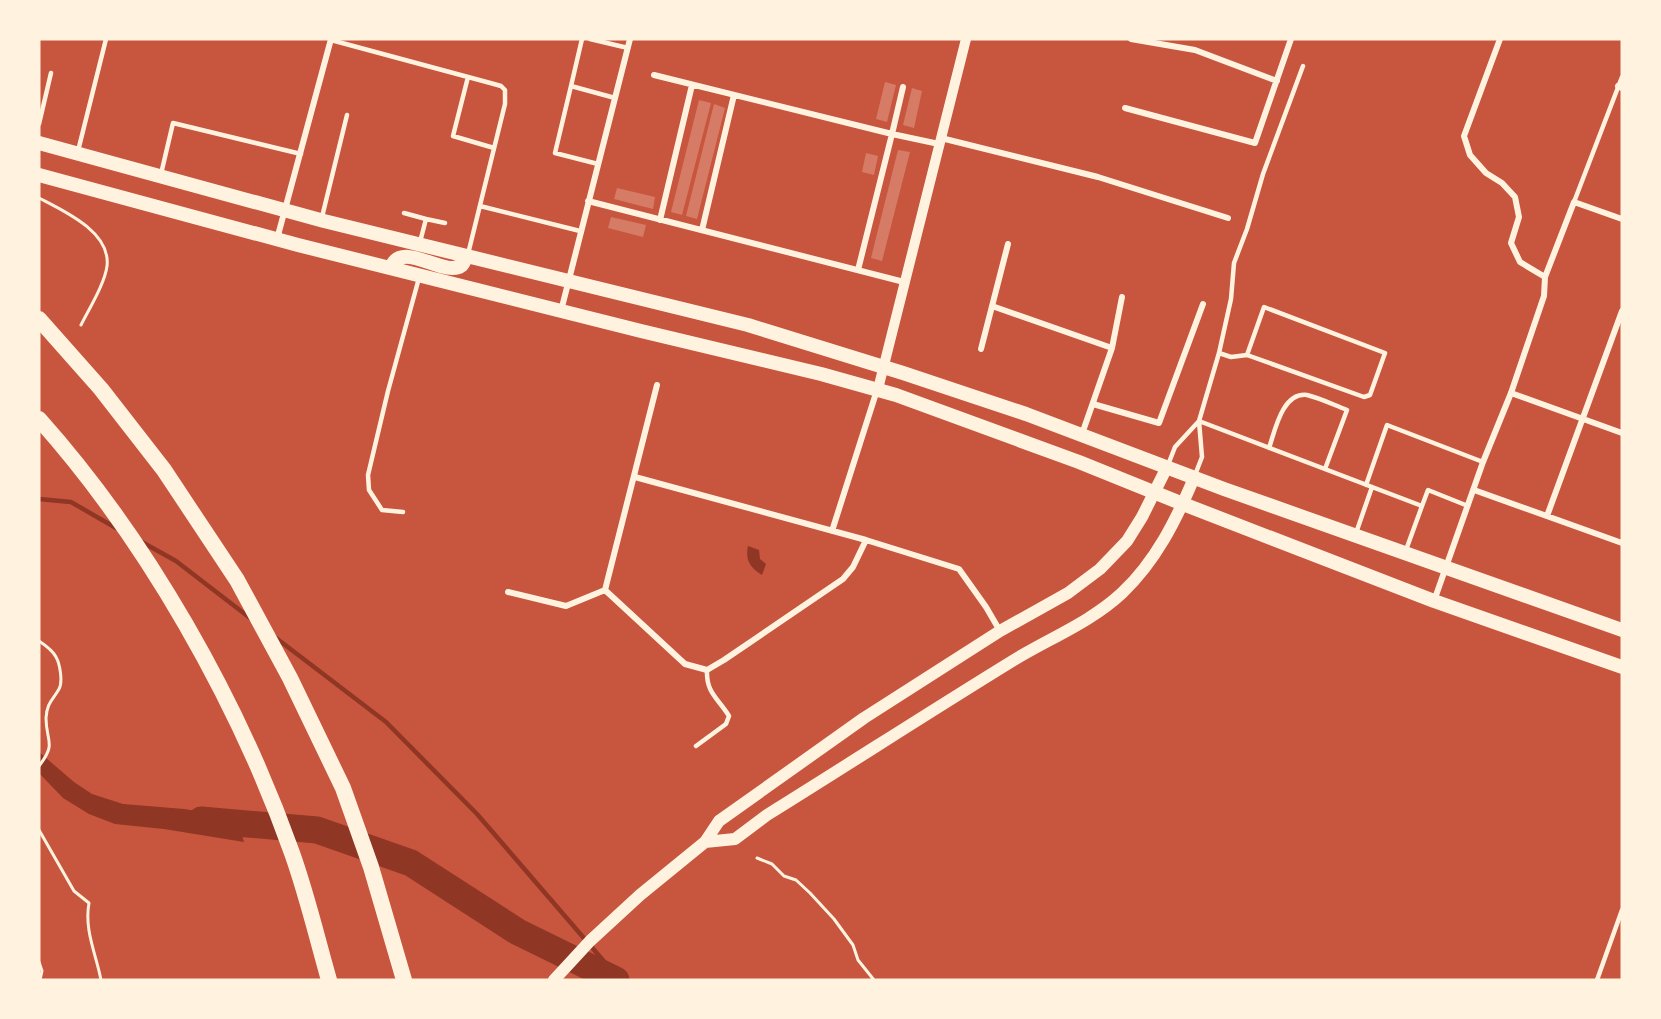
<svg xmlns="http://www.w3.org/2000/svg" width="1661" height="1019" font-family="Montserrat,sans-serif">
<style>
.water{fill:#8f3625}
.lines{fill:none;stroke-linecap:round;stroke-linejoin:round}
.stream{stroke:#8f3625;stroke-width:4.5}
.river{stroke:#8f3625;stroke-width:27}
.building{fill:#d67c66}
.path{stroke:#fff3e0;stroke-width:3}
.service{stroke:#fff3e0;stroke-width:4.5}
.minor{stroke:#fff3e0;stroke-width:6}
.tertiary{stroke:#fff3e0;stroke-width:10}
.secondary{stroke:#fff3e0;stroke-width:12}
.primary{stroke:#fff3e0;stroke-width:14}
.motorway{stroke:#fff3e0;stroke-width:16}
</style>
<rect width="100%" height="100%" fill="#c8553d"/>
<path class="water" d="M748,546L759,550L760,559L766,564L762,575C750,568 745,560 748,546Z
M39,752L74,782L92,794L123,804L184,809L236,817L244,842L164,829L115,824L89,814L63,798L39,773Z"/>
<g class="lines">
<path class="stream" d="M39,499L71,502L116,528
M140,541L176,561L250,618
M276,638L386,722L477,814L620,980"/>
<path class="river" d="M201,820L317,830L411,863L518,932L616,980"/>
</g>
<path class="building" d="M885,82L896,85L887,122L876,119Z
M912,88L922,91L914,128L903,125Z
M699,100L711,103L682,215L671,212Z
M714,104L725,108L697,219L686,216Z
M898,150L910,152L882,261L871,258Z
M866,153L878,156L874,175L862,172Z
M617,188L655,197L653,209L614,199Z
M611,217L646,225L643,237L608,228Z"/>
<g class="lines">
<path class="path" d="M39,198C64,211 111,232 107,266C105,283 89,309 81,325
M39,641C45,645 53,651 56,657C60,664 63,682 59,689C53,700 47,702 46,718C46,742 57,743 39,766
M39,830L74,891L89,903C84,930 96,954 101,980
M757,858L772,864L784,876L796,880L810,893L834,919L853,945L858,960L874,980
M39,962L42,971L40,980"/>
<path class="service" d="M590,39L628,48
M331,40L494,84L501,86L505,90V104L468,254
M468,77L453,136L494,148
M571,86L582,39
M39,124L51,73
M78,151L106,39
M598,164L555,153L571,86L615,98
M161,174L173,123L301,154
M1574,202L1622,77
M480,206L580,231
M404,213L426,219L420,242
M322,217L347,115
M426,219L445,223
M1219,353L1231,357L1247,355L1364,397L1370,395L1385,353L1264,307L1247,355
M1199,421L1422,506L1406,550
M1269,448C1275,431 1282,392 1307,395C1320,398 1334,405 1347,410L1325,469
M1168,465L1175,447L1199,421
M1195,475L1202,457L1199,421L1219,353L1231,299L1234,263L1247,229L1263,174L1303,66
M1366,485L1387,425L1483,462
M1422,506L1428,490L1468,506
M403,512L382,510L369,490L368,475L388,391L419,278
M1356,533L1372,487
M696,746L726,724L729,716C718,698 706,693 707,670
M1597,980L1622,910"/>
<path class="minor" d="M1131,39L1195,50L1277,81
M1500,39L1464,136L1470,155L1486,173L1502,183L1515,197L1519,217L1511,243L1520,262L1545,277
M654,75L892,134L903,87
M1618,86L1622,88
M1125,108L1255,143L1291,39
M941,138L1098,177L1228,218
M588,201L904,282
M660,220L692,85
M702,230L734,95
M277,239L331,39
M858,270L892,134L939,144
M992,306L1112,348
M561,311L630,39
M981,349L1008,244
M657,385L605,590L685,664L707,670L724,660L843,579L853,567L866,540
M1511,393L1622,433
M1093,404L1159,423L1203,304
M1082,434L1112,348L1122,297
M635,477L866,540L959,569L986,607L1000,631
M1474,490L1622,543
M1547,516L1622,311
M832,531L877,390
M508,592L566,606L605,590
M1434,601L1483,462L1511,393L1544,296L1545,277L1574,202L1622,219"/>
<path class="tertiary" d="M878,389L966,39"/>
<path class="secondary" d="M705,842L735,839L767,815C849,764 931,711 1014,660C1050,638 1091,622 1122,593C1156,561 1176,520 1194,478
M554,980L590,941L640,895L705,842L719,821L864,718L1000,631L1068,593L1100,569L1127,541L1142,517L1167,467"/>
<path class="primary" d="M39,143L324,221L748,325L903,373L1026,414L1224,489L1622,630
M39,175L298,245L641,331L821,374L896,395L1079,462L1183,504L1434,601L1622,667
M391,268C401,238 445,279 462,265C464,263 465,259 467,256"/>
<path class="motorway" d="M39,319L101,389L164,470L237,580L290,678L343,788L371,867L404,980
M39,419C147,540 238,701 292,853C307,895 317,938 329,980"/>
</g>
<rect width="1661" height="1019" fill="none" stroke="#fff3e0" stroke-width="81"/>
</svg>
